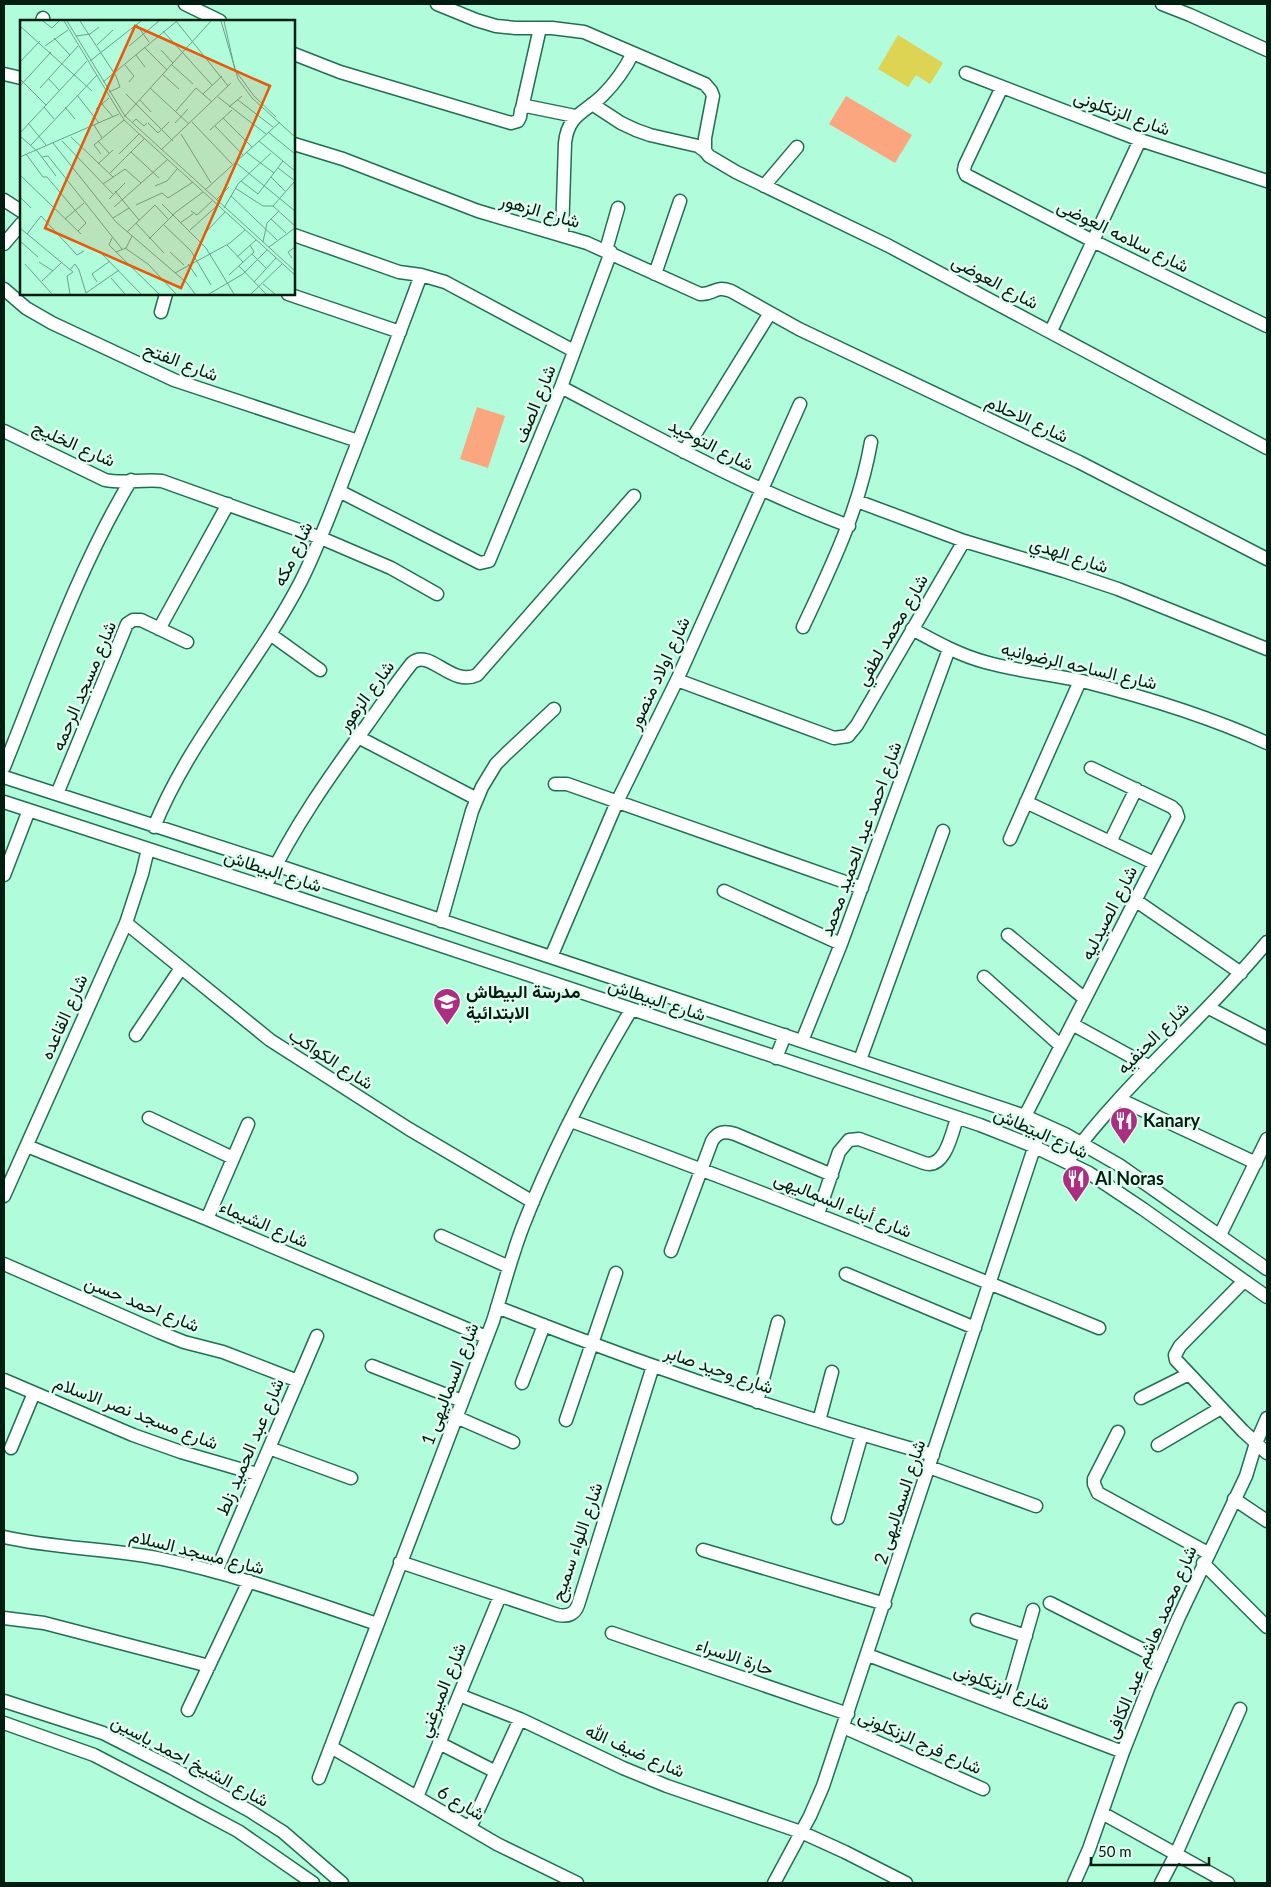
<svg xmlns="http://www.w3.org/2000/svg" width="1271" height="1887" font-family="Lato,Vazirmatn,sans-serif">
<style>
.green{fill:#fba67f}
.water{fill:#ddd453}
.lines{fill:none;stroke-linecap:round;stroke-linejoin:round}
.minor-casing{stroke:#216e52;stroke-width:15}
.minor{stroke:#fff;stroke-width:12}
.labels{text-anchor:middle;stroke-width:5;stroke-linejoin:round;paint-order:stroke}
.street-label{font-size:18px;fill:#001d12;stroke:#e1fef0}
.poi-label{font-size:18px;font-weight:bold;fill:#001d12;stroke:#e1fef0;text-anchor:start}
.inset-road{fill:none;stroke:#6aa38a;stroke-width:1}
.view{fill:#e8590c;fill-opacity:0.15;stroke:#e8590c;stroke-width:2.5}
.inset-edge{fill:none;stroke:#001d12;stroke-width:2.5}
</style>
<rect width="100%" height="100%" fill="#b1fcda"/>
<path class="green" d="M846,96L912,135L895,163L829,124Z
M477,407L505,416L488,468L460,459Z"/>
<path class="water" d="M898,35L943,63L930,84L916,75L908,87L878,69Z"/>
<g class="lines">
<defs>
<path id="minor" d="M185,4L220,21
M437,4L476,20L496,26L516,28H552L584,32L705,84L711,91L713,96L705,138V151
M1162,4L1190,15L1267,50
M42,21L43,18
M294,54L340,72L511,123L518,121L520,117L521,110L526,106L575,116
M966,73L1140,140L1267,181
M4,74L21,78
M1002,87L965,165L964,170L966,175L1093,241L1267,326
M592,104L621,123L636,130L650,135L698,146L705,151L709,156L736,172L889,246L1267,448
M522,108L540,28
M294,144L343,159L478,211L587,243L700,294C714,295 714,285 731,291L799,329L1079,462L1267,559
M764,186L797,147
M4,200L21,211
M562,234L565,143C568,114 585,113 603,95C615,83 625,69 633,53
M294,235L399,272L421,275L445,282L574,351
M4,244L21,224
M606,250L618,208
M655,274L680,201
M4,289L26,308L52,323L174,380L358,441
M288,294L400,332
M161,312L166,294
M1051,331L1140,140
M561,387C656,437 748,488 849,526
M4,431L105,480C124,484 143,479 162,481L321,538L391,568L437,594
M684,452L770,313
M339,491L480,563L489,561L561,387L611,252
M857,501L964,541L1064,571L1118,589L1267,649
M803,627C832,565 859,510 871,442
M159,629L228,504
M912,629C936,642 959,655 985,662C1017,671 1050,674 1082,681C1145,697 1208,716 1267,743
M270,634L320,670
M677,680L834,738L848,736L857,725L964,541
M358,737L477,799
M4,767C43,671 77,570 131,480
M4,777L276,865L1025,1116L1065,1134L1119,1165L1267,1269
M555,784H567L862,888
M57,794L127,624L133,620H141L187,642
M4,802L265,887L980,1125L1033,1146L1089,1173L1143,1209L1267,1297
M1026,802L1154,863
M154,827C190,738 257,666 301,581C322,539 337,495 354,452C377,393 399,334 421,275
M1010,839L1080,681
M1110,842L1136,789
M4,875L29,810
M265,887C293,828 329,777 367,725C382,704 396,683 412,663C430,648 451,687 477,675L634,496
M724,891L841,944
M1135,900L1241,973
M441,921L472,811L482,787L496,764L507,753L554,709
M126,923L270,1040L409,1129L533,1202
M1008,935L1085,999
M551,957L617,802L677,680L800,404
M984,977L1061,1046
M1209,1008L1267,1038
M1072,1024L1150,1067
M136,1035L181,968
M802,1041L841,944L949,649
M776,1058L785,1035
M860,1060L943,831
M1119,1099L1256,1163
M1025,1116L1178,817L1176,811L1172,807L1091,768
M149,1118L233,1158
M571,1121C749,1186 924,1256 1099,1328
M27,1146L207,1219L486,1337
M1067,1162C1126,1081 1204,1019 1267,942
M4,1196L126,923L142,874L148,849
M818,1214L839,1152L849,1140L859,1139L924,1163C945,1170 952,1133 957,1118
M207,1219L248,1124
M1220,1235L1267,1139
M441,1236L509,1267
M671,1251L712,1141C718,1131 725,1131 735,1134L832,1175
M4,1264L159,1332L184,1342L223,1352L298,1381
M846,1274L975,1328
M1244,1281L1180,1346L1175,1355L1176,1360L1243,1431L1267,1453
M497,1307C640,1364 785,1413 933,1455
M372,1366L462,1401
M4,1380L133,1435L181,1452L257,1474
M522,1383L544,1325
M1141,1398L1189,1374
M757,1402L778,1322
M456,1417L513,1442
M566,1420L616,1273
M819,1421L832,1372
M1118,1432L1094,1479V1484L1098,1493L1208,1553
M1158,1445L1221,1408
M11,1448L34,1393
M269,1448L351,1478
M929,1467L1036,1506
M1234,1499L1267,1521
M838,1518L862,1434
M4,1537C56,1549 110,1548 162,1559C235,1574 306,1600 377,1624
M703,1550L885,1604
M400,1562L558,1615C568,1617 575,1614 578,1605L653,1366
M1203,1563L1267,1627
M216,1572L317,1336
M1050,1603L1161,1659
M4,1618L44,1623L209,1666
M977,1620L1026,1636
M612,1633L848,1714
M868,1655L1123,1752
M459,1695L520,1719L623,1768L667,1786L801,1832L845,1852L906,1883
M4,1701L103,1733L172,1768L250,1811L283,1832L342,1883
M1005,1707L1033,1610
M188,1710L249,1581
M4,1723L94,1755L161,1790L238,1831L313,1883
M843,1727L983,1789
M439,1743L496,1772
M331,1747L497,1844L577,1883
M319,1778L493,1321C503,1289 511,1257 523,1226C552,1151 590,1079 631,1010
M417,1797L500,1596
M1102,1813L1228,1883
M470,1828L520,1719
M774,1883L810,1816L823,1786L1042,1124
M1074,1883L1089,1849L1123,1752L1149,1686L1178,1619L1246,1476L1256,1443L1267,1418
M1161,1883L1176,1854L1240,1709"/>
</defs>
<use href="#minor" class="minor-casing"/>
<use href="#minor" class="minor"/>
</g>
<defs>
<symbol id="school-pin" viewBox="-11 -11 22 30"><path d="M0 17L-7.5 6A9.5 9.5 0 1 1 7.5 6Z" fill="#ab2e80" stroke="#e1fef0"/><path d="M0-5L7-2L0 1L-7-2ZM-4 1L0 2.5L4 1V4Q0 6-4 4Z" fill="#fff"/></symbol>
<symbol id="restaurant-pin" viewBox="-11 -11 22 30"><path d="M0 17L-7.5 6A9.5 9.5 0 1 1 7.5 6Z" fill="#ab2e80" stroke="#e1fef0"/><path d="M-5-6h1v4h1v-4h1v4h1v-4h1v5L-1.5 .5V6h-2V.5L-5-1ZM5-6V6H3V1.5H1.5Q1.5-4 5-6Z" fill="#fff"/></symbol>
</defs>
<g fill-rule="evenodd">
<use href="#school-pin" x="431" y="986" width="32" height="43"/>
<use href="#restaurant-pin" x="1108" y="1105" width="32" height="43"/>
<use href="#restaurant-pin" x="1060" y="1163" width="32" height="43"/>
</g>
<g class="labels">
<g class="street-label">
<text transform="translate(1122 113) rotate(20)" y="6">شارع الزنكلونى</text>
<text transform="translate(540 211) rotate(16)" y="6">شارع الزهور</text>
<text transform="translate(1123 236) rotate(26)" y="6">شارع سلامه العوضى</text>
<text transform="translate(995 282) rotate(28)" y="6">شارع العوضى</text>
<text transform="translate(181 362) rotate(21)" y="6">شارع الفتح</text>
<text transform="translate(535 404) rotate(-68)" y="6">شارع الصف</text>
<text transform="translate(1027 419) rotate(25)" y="6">شارع الاحلام</text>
<text transform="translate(74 444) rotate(24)" y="6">شارع الخليج</text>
<text transform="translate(711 445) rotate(27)" y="6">شارع التوحيد</text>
<text transform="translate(293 554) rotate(-65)" y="6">شارع مكه</text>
<text transform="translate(1069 555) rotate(18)" y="6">شارع الهدي</text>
<text transform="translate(892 630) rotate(-60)" y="6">شارع محمد لطفي</text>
<text transform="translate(1079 666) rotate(13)" y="6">شارع الساحه الرضوانيه</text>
<text transform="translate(659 673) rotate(-65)" y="6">شارع اولاد منصور</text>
<text transform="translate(84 686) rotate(-67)" y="6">شارع مسجد الرحمه</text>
<text transform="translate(366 696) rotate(-54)" y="6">شارع الزهور</text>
<text transform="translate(861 839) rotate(-70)" y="6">شارع احمد عبد الحميد محمد</text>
<text transform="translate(273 871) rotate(18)" y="6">شارع البيطاش</text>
<text transform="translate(1109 913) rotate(-63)" y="6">شارع الصيدليه</text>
<text transform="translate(657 1000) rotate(18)" y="6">شارع البيطاش</text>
<text transform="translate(64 1017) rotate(-66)" y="6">شارع القاعده</text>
<text transform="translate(1153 1038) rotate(-45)" y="6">شارع الحنفيه</text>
<text transform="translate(331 1059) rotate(33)" y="6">شارع الكواكب</text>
<text transform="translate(1041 1133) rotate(24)" y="6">شارع البيطاش</text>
<text transform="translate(843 1205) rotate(22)" y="6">شارع أبناء السماليهى</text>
<text transform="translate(264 1224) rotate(23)" y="6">شارع الشيماء</text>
<text transform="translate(142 1304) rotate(22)" y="6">شارع احمد حسن</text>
<text transform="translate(719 1370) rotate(19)" y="6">شارع وحيد صابر</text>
<text transform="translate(450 1384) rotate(-69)" y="6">شارع السماليهى 1</text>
<text transform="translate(136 1413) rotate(21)" y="6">شارع مسجد نصر الاسلام</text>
<text transform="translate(250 1447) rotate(-67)" y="6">شارع عبد الحميد زلط</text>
<text transform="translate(900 1502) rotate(-72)" y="6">شارع السماليهى 2</text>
<text transform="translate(577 1542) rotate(-71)" y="6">شارع اللواء سميح</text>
<text transform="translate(197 1552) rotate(14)" y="6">شارع مسجد السلام</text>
<text transform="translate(1151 1642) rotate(-67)" y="6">شارع محمد هاشم عبد الكافى</text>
<text transform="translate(735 1657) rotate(19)" y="6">حارة الاسراء</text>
<text transform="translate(1002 1687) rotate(21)" y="6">شارع الزنكلونى</text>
<text transform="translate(442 1690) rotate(-68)" y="6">شارع الميرغني</text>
<text transform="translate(920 1742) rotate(24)" y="6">شارع فرج الزنكلونى</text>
<text transform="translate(635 1751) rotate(24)" y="6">شارع ضيف الله</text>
<text transform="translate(190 1761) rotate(28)" y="6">شارع الشيخ احمد ياسين</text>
<text transform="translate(461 1803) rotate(30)" y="6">شارع 6</text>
</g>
<g class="poi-label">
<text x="466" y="998">مدرسة البيطاش<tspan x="466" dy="21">الابتدائية</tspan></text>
<text x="1143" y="1127">Kanary</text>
<text x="1095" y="1185">Al Noras</text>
</g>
</g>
<g transform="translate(20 20)">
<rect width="275" height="275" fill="#b1fcda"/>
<path class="inset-road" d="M23,1L32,8L39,1M44,1L104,100L275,255M47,1L105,96L275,251M60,1L96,56L100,67L89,72M156,1L208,66M201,1L218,59L232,78L275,117M204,1L215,50L234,76L256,97M117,5L129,22M0,6L72,71M143,11L192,65M56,16L70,14L79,7M34,18L50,35M77,25L93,10M25,26L48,10M109,26L139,1M124,27L147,50M141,30L153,43M116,35L125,47M70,41L121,1M0,42L20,21M105,45L114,56L109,62M152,45L173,64M142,54L159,69M28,58L39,70M0,59L26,85M83,62L157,1M0,66L31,32M20,68L58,26M130,68L169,104M106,74L153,121M183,74L202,56M57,75L79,103M198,77L246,114M120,80L131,92M218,80L253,107M82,84L93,97M24,87L34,99M45,87L55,99M209,87L222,76M76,89L89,78M156,91L176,68L192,82M104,97L191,1M203,98L232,127M172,102L212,144M8,103L26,125M112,103L116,99L124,106L127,103M128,103L138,113L149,102M155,103L168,89M74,105L82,118M195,106L223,135M190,110L212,90M248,112L275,134M0,113L67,41M161,114L191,163M0,116L18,132L36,156M51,117L93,157M42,121L93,174M78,121L89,133M239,121L275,151M33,123L96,202L167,263L175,274M11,125L77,55M141,130L211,63M111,132L139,158M226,132L254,153M6,134L23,157H27L66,203L58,211M81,134L74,125L104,100M99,134L119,114M0,137L99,94M22,137L28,136L102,229M215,142L275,191M78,144L93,130M90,153L124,119M0,155L61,214M251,157L265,171M221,161L238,174L263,141M83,164L105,149L121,163M135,166L147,161L157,149M215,168L243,186H253M185,170L260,102M95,171L119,200M211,176L257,220M0,177L11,188M89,179L105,163M196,180L209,167M142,184L186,228L214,274M116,185L142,173L148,178L173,162M253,186L275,161L258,148M253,186L275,206M94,187L147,140M204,188L218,164L251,133M171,191L177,195L192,181M93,198L109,188M45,199L64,183M251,199L266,213M116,203L144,233M160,203L173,194M143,204L171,231L191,265M0,208L53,252L47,256L50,274M170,210L198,185M107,212L135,185L148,199M7,214L21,196L57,235L64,231M184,214L205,192M92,218L89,225L139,274M129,219L156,192L183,172M0,221L18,237M243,222L247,203L259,191M207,225L223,242M249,227L275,208M105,228L128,244L156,274M96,232L106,228L112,216M150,232L164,245M82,234L121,274M232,234L246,248M217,237L236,220M272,238L268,232L275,227M19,242L33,251M5,244L32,274M168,244L177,257M219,246L246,274M50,250L55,244L59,250L66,273M155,253L210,223L225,210M209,255L234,232L230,225M91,258L105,274M22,261L41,243M77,262L72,254L90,241M234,262L256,238M243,264L255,274M66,273L99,250M189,274L223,254L247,230M231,274L262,244"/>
<path class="view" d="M115,6L250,66L161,268L25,208Z"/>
<rect width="275" height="275" class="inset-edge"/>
</g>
<rect width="1271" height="1887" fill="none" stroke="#001d12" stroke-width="10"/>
<path d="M1091 1857v8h118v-8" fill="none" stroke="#001d12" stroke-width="2.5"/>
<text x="1098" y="1857" font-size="15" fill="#001d12" stroke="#e1fef0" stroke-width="4" paint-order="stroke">50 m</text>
</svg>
